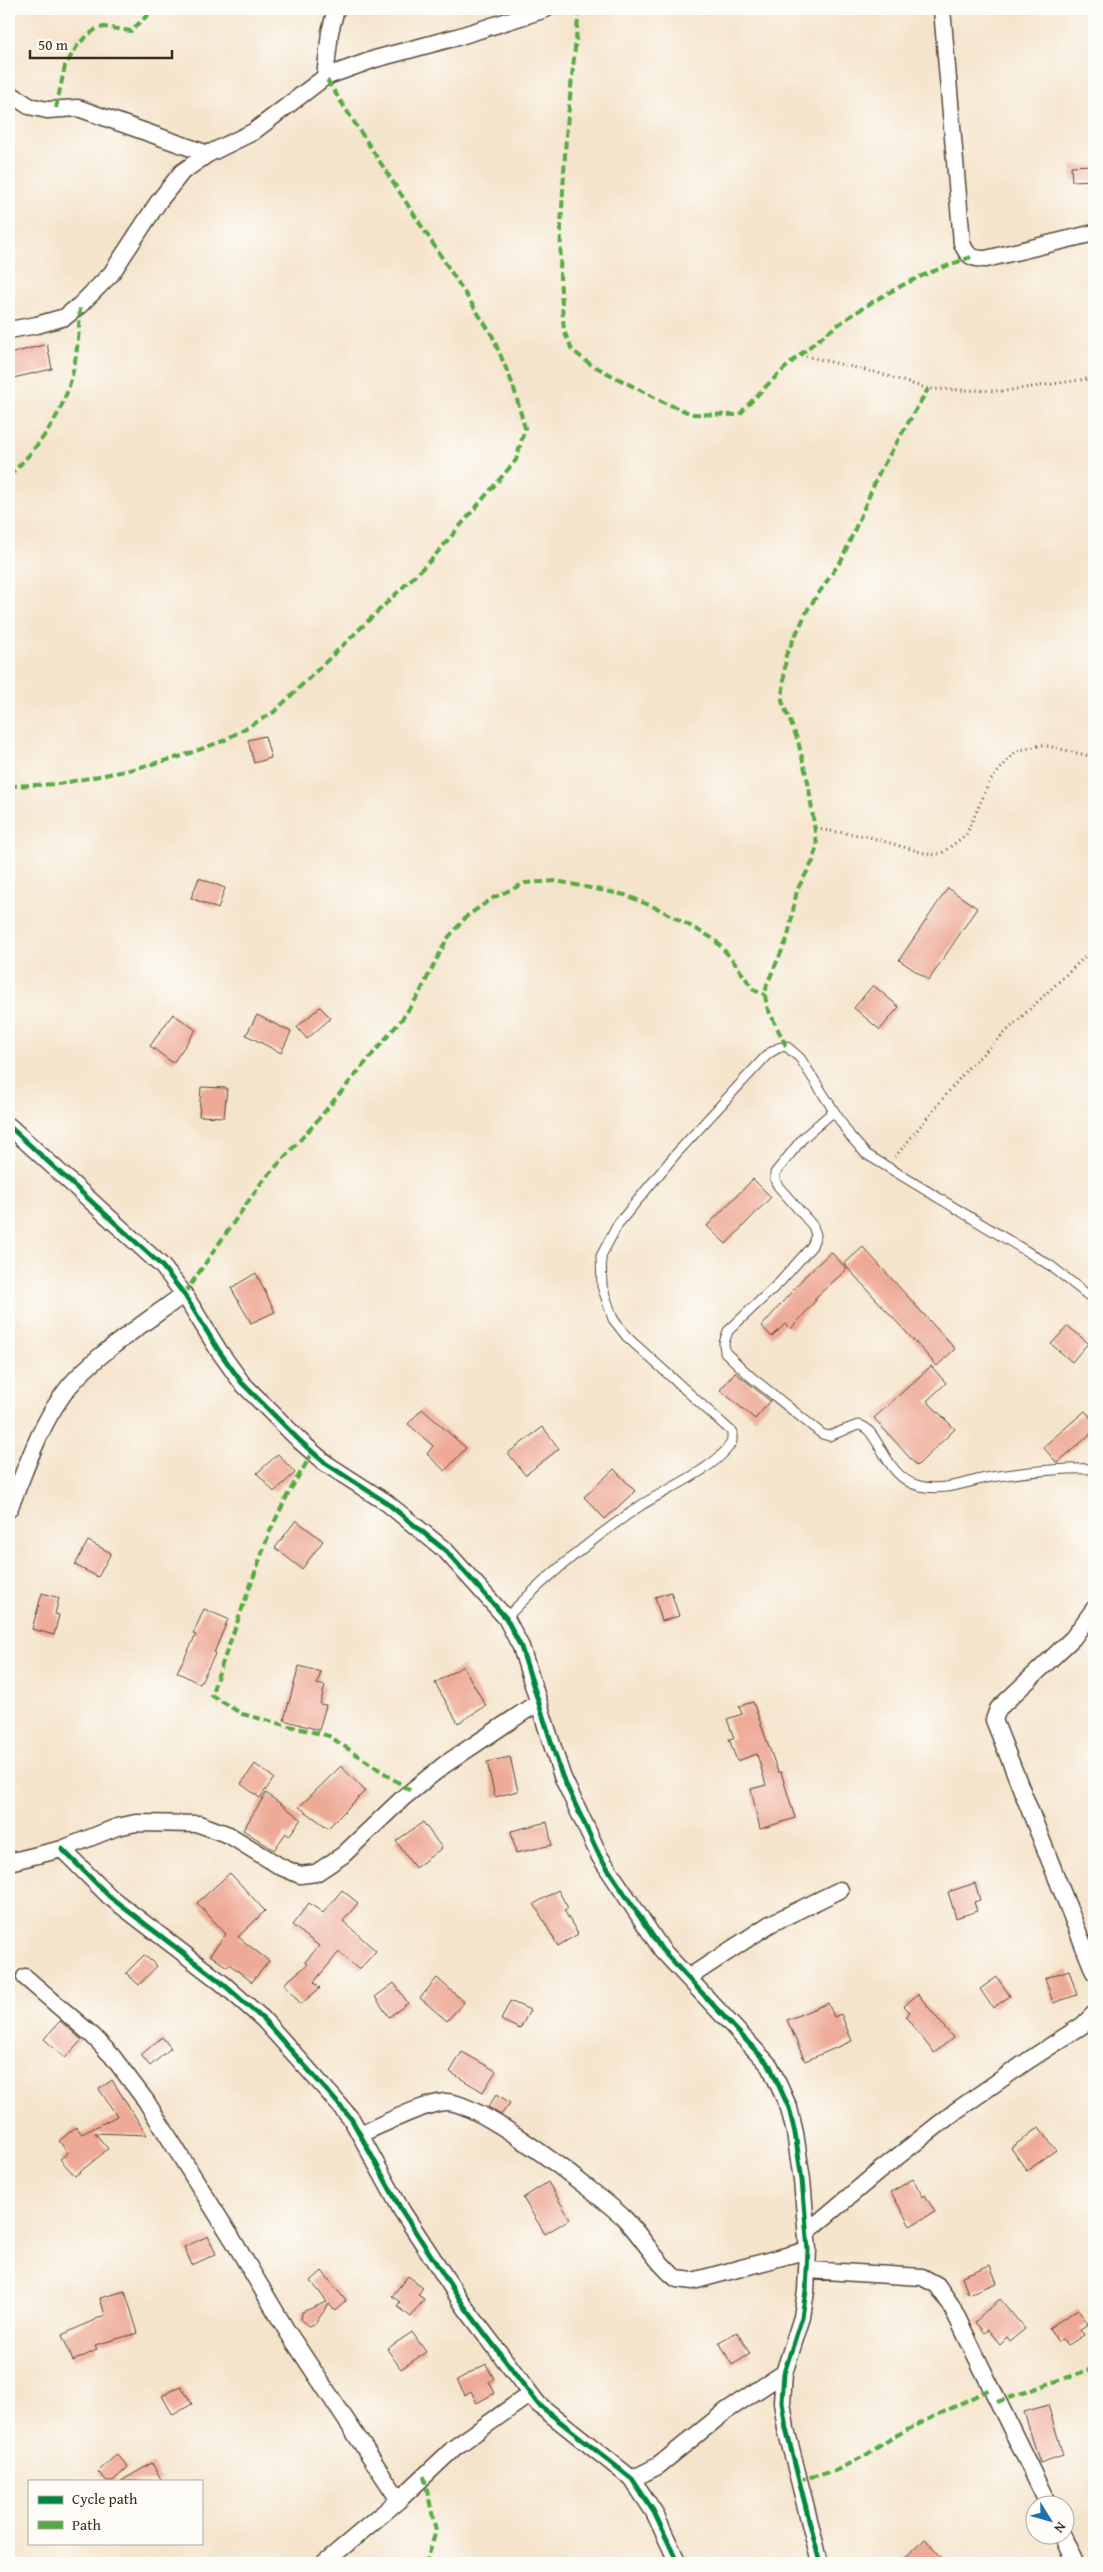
<svg xmlns="http://www.w3.org/2000/svg" width="1103" height="2572" font-family="'Gentium Book Plus',serif">
<style>
.building{fill:#eeaa97}
.lines{fill:none;stroke-linecap:round;stroke-linejoin:round}
.lane-casing{stroke:#574638;stroke-width:11}
.street-casing{stroke:#574638;stroke-width:19}
.path{stroke:#574638;stroke-width:3;stroke-dasharray:1 4;stroke-linecap:butt}
.lane{stroke:#fff;stroke-width:9}
.street{stroke:#fff;stroke-width:16}
.quiet{stroke:#55ab43;stroke-width:4;stroke-dasharray:8 4;stroke-linecap:butt}
.cycleway-casing{stroke:#fdfcf7;stroke-width:8}
.cycleway{stroke:#00873e;stroke-width:5}
</style>
<rect width="100%" height="100%" fill="#fdfcf7"/>
<filter id="ink" filterUnits="userSpaceOnUse"><feTurbulence type="fractalNoise" baseFrequency=".02" numOctaves="2"/><feDisplacementMap in="SourceGraphic" scale="10" xChannelSelector="R" yChannelSelector="G"/><feConvolveMatrix kernelMatrix="1 2 1 2 8 2 1 2 1" color-interpolation-filters="sRGB"/></filter>
<filter id="wash" filterUnits="userSpaceOnUse"><feTurbulence type="fractalNoise" baseFrequency=".0096" numOctaves="4" result="noise"/><feDisplacementMap in="SourceGraphic" scale="20" xChannelSelector="R" yChannelSelector="G"/><feGaussianBlur stdDeviation="1.12" result="paint"/><feColorMatrix in="noise" values="0 0 0 0 0 0 0 0 0 0 0 0 0 0 0 0 0 1.4 0 .05"/><feComposite in="paint" operator="in"/></filter>
<g filter="url(#wash)">
<rect width="100%" height="100%" fill="#f5e4cc"/>
<g id="blocks">
<path class="building" d="M1094,165V180L1072,181L1071,166Z
M47,344L52,369L9,379V354Z
M265,736L271,758L254,763L248,740Z
M199,878L225,888L218,909L191,898Z
M948,888L977,908L929,980L899,960Z
M873,985L899,1007L880,1030L854,1008Z
M320,1007L331,1018L307,1039L297,1027Z
M173,1014L196,1030L173,1063L150,1046Z
M257,1015L291,1032L281,1053L246,1035Z
M201,1087L227,1088L224,1117L199,1116Z
M753,1179L771,1197L726,1244L707,1226Z
M863,1247L955,1349L937,1366L844,1264Z
M831,1252L847,1269L814,1299L816,1300L791,1329L785,1324L772,1337L762,1326L805,1276Z
M256,1273L275,1312L251,1323L231,1288Z
M1068,1326L1088,1343L1072,1362L1051,1344Z
M931,1366L946,1383L927,1401L955,1429L917,1466L874,1418Z
M735,1372L770,1401L755,1419L720,1390Z
M422,1409L466,1448L445,1471L427,1454L433,1446L408,1424Z
M1085,1411L1094,1421V1431L1057,1463L1043,1447Z
M543,1427L559,1449L525,1475L508,1453Z
M278,1454L295,1473L274,1492L257,1473Z
M614,1469L635,1491L605,1519L584,1497Z
M296,1520L323,1541L302,1569L275,1548Z
M88,1541L111,1553L98,1577L75,1565Z
M671,1592L679,1616L662,1621L655,1597Z
M42,1593L59,1598L55,1614L59,1615L54,1635L32,1629Z
M204,1609L228,1619L214,1653L215,1654L200,1684L177,1672L196,1635L193,1634Z
M299,1666L321,1672L317,1684L325,1686L320,1704L326,1705L319,1730L284,1720Z
M463,1666L486,1706L458,1723L435,1683Z
M753,1702L778,1772H781L795,1818L760,1829L751,1789L766,1785L757,1754L737,1761L729,1739L734,1738L727,1719L742,1714L739,1706Z
M510,1757L518,1791L495,1797L487,1762Z
M255,1764L274,1778L260,1798L241,1784Z
M341,1766L365,1791L328,1828L299,1807Z
M266,1793L301,1819L289,1836L286,1833L274,1850L243,1830Z
M423,1822L442,1848L415,1868L396,1841Z
M547,1822L552,1845L516,1853L511,1831Z
M230,1873L265,1911L238,1937L269,1961L252,1982L229,1964L227,1967L210,1955L226,1934L197,1903Z
M975,1883L980,1900L974,1902L977,1911L956,1918L948,1892Z
M342,1890L358,1903L343,1921L376,1951L359,1970L339,1952L314,1982L320,1988L301,2004L284,1984L308,1964L305,1962L319,1946L292,1925L309,1903L323,1913Z
M558,1890L568,1908L564,1910L578,1934L558,1946L534,1904Z
M144,1955L157,1966L139,1985L126,1973Z
M1069,1970L1077,1995L1053,2003L1045,1978Z
M997,1977L1010,1996L993,2008L980,1989Z
M437,1978L464,2002L447,2021L420,1998Z
M394,1983L408,2003L389,2017L375,1997Z
M918,1994L953,2038L934,2053L905,2016L910,2012L904,2006Z
M510,2001L530,2010L520,2029L501,2020Z
M828,2003L834,2017L841,2014L852,2041L805,2061L787,2020Z
M60,2021L82,2040L65,2058L44,2039Z
M162,2037L171,2048L150,2066L141,2055Z
M462,2052L496,2071L483,2092L450,2072Z
M112,2080L147,2135L95,2133L108,2149L75,2176L60,2159L68,2153L59,2141L76,2127L82,2134L117,2116L99,2089Z
M497,2094L510,2103L501,2115L488,2107Z
M1039,2127L1056,2150L1027,2171L1011,2148Z
M913,2179L923,2197L925,2195L935,2212L910,2226L891,2192Z
M548,2182L570,2219L545,2234L523,2198Z
M208,2236L216,2254L192,2265L184,2247Z
M990,2265L997,2283L968,2294L962,2276Z
M322,2271L346,2301L335,2311L329,2304L315,2324L308,2326L301,2320L302,2312L327,2302L311,2281Z
M408,2276L423,2287L418,2295L424,2299L411,2317L397,2306L400,2302L392,2296Z
M125,2291L138,2333L95,2345L97,2350L73,2361L62,2335L105,2315L100,2298Z
M1000,2299L1025,2329L1010,2341L1007,2337L1000,2344L988,2330L984,2333L975,2322Z
M1078,2309L1088,2324L1080,2329L1084,2335L1067,2346L1062,2339L1058,2342L1049,2328Z
M412,2332L426,2352L401,2369L387,2349Z
M737,2332L750,2354L732,2365L719,2342Z
M486,2364L494,2379L489,2382L495,2393L477,2403L471,2391L465,2395L457,2380Z
M181,2386L192,2404L173,2415L162,2396Z
M1048,2405L1063,2455L1040,2463L1024,2412Z
M117,2454L128,2467L113,2481H107L98,2472Z
M152,2463L162,2481H121Z
M925,2539L947,2563H899Z"/>
</g>
</g>
<g filter="url(#ink)">
<use href="#blocks" fill-opacity="0" stroke="#574638" stroke-width="1"/>
<g class="lines">
<defs>
<path id="lane" d="M834,1111L803,1138L775,1173V1180L778,1186L813,1226L816,1235L812,1246L780,1282L728,1331L724,1343L725,1352L750,1376L822,1434L829,1436L858,1425C879,1426 884,1479 920,1486C944,1492 968,1481 991,1477C1025,1472 1060,1468 1094,1469
M506,1618C546,1576 592,1539 640,1506C664,1490 720,1467 732,1441V1432L627,1337L613,1319L602,1286L601,1256L618,1224L675,1155L742,1082L768,1054L778,1048L786,1046L800,1058L850,1136L866,1154L1051,1266L1094,1300"/>
<path id="street" d="M942,9L962,243C967,256 972,259 986,259L1094,233
M325,77L330,32L336,9
M9,93L29,106L47,110L78,108L208,154
M9,330L37,325L65,317L80,305L111,274L159,201L182,172L208,154L253,132L325,77L375,59L457,37L546,9
M9,1126L162,1266L184,1294L219,1351L242,1383L300,1441L325,1463L387,1503L446,1551L506,1618L521,1647L562,1776L600,1857L662,1950L770,2066L789,2108L795,2133L802,2180L808,2250L806,2291L802,2317L784,2373L782,2402L786,2429L820,2563
M9,1509C25,1472 38,1429 62,1396C86,1360 148,1321 184,1294
M1094,1609L1073,1638L998,1709L994,1720L1094,1972
M62,1849L110,1897L222,1983L263,2019L330,2094L352,2120L402,2211L464,2306L538,2404L632,2479L654,2512L678,2563
M9,1862L62,1849L117,1827L136,1823L199,1824L229,1835L281,1867L300,1875L316,1873L343,1855L404,1797L444,1765L537,1703
M25,1977L93,2036L112,2056L146,2101L233,2240L287,2331L399,2500
M688,1978L770,1924L840,1890
M360,2134C382,2125 422,2104 445,2102C477,2099 595,2192 622,2216C642,2235 655,2262 677,2279L693,2281L808,2250
M807,2232L878,2172L957,2110L1029,2060L1083,2025L1094,2014
M808,2270L922,2277L937,2285L951,2305L1048,2504
M632,2479L658,2466L726,2411L784,2373
M1062,2534L1075,2563
M324,2563L399,2500L454,2448L530,2394"/>
</defs>
<use href="#lane" class="lane-casing"/>
<use href="#street" class="street-casing"/>
<path class="path" d="M801,355L878,373L928,389L1004,391L1094,378
M816,829L866,836L931,855L942,853L966,835L990,781L1016,751L1043,745L1094,757
M895,1157L968,1068L1094,948"/>
<use href="#lane" class="lane"/>
<use href="#street" class="street"/>
<path class="quiet" d="M579,9L566,136L561,227L560,277L564,331L572,350L590,364L665,403L692,414L739,415C786,362 843,315 907,283C927,273 949,265 971,257
M56,108L65,66L79,43L96,29L104,27L131,31L154,9
M9,476C64,422 78,382 80,305
M9,786L58,784L125,771L179,757L223,741L274,712L432,559L516,460L525,428L513,385L492,335L325,77
M786,1046L767,1007L765,995L767,984L788,937L797,890L813,861L817,845L808,782L798,741L782,701L786,655L808,609L842,559L880,471L928,389
M184,1294L261,1183L311,1128L402,1019L418,996L447,939L467,916L493,898L525,883L556,881L625,895L659,909L714,939L731,958L754,990L765,995
M313,1452L289,1492L270,1531L211,1695L242,1714L329,1736L411,1791
M997,2402L1094,2368
M424,2476L436,2531L426,2563
M798,2480L835,2471L866,2455L895,2436L992,2388"/>
<defs>
<path id="cycleway" d="M9,1126L162,1266L184,1294L219,1351L242,1383L300,1441L325,1463L387,1503L446,1551L506,1618L521,1647L562,1776L600,1857L662,1950L770,2066L789,2108L795,2133L802,2180L808,2250L806,2291L802,2317L784,2373L782,2402L786,2429L820,2563
M62,1849L110,1897L222,1983L263,2019L330,2094L352,2120L402,2211L464,2306L538,2404L632,2479L654,2512L678,2563"/>
</defs>
<use href="#cycleway" class="cycleway-casing"/>
<use href="#cycleway" class="cycleway"/>
</g>
</g>
<rect width="1103" height="2572" fill="none" stroke="#fdfcf7" stroke-width="30"/>
<rect x="28" y="2480" width="175" height="65" fill="#fdfcf7" stroke="#afa8a0"/>
<rect x="38" y="2496" width="25" height="8" fill="#00873e" stroke="#afa8a0"/>
<text x="72" y="2504" font-size="15" fill="#3b2a1e">Cycle path</text>
<rect x="38" y="2521" width="25" height="8" fill="#55ab43" stroke="#afa8a0"/>
<text x="72" y="2530" font-size="15" fill="#3b2a1e">Path</text>
<g transform="translate(1050 2520) rotate(127)"><circle r="24" fill="#fdfcf7" stroke="#afa8a0"/>
<path d="M0-4L9 19L0 12L-9 19Z" fill="#1f6fb2"/>
<text y="-8" font-size="14" font-weight="bold" text-anchor="middle" fill="#3b2a1e">N</text>
</g>
<path d="M30 50v8h142v-8" fill="none" stroke="#3b2a1e" stroke-width="2.5"/>
<text x="38" y="50" font-size="15" fill="#3b2a1e" stroke="#fdfcf7" stroke-width="4" paint-order="stroke">50 m</text>
</svg>
